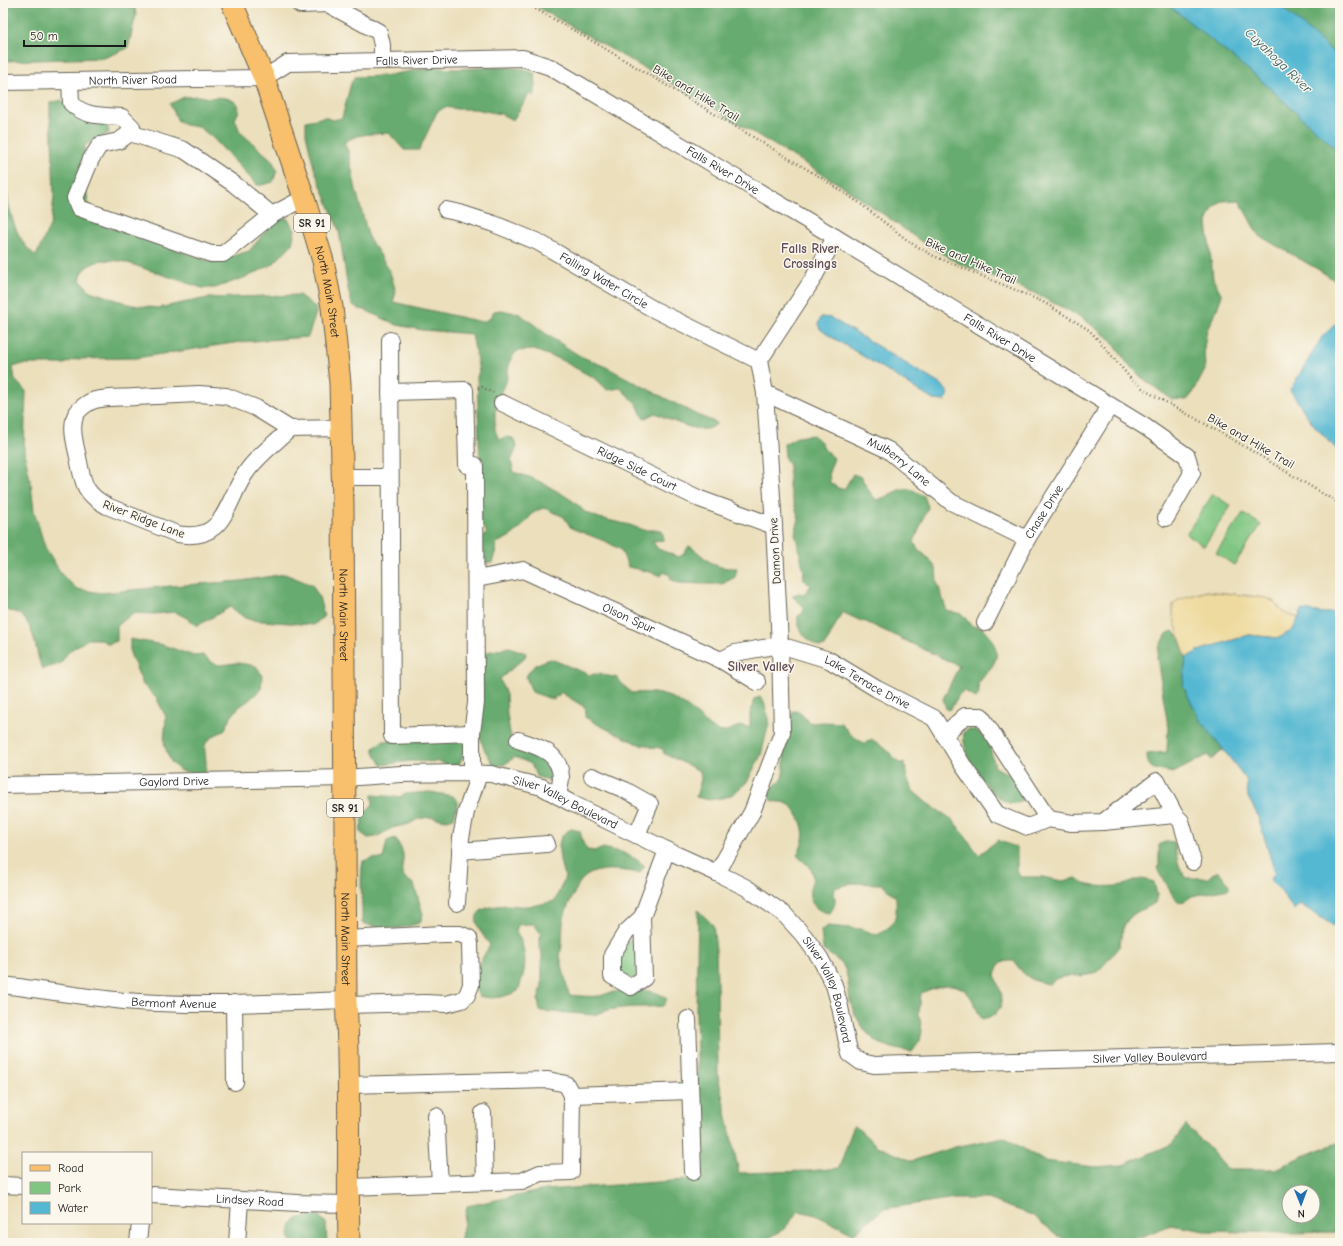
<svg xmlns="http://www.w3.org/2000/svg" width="1343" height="1246" font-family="'Comic Neue',sans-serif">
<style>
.green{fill:#80c682;stroke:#4e714f}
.forest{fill:#68ab70;stroke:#426446;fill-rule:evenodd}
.sand{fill:#eeda9e;stroke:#857b5d}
.water{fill:#54b8d2;stroke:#386a77}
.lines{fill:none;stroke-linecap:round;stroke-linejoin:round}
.minor-casing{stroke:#646054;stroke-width:18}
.major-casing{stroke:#646054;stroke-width:23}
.path{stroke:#646054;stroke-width:2.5;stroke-dasharray:1 3;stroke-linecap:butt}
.minor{stroke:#fff;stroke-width:16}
.major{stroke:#f8bf6c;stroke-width:21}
.labels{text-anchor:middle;stroke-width:3;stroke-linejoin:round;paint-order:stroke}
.shield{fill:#fbf7ec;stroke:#5f5e5a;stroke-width:1}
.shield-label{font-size:11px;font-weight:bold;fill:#1c1c1c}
.street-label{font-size:12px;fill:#1c1c1c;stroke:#fbf7ec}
.water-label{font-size:13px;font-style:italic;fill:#325a65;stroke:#fbf7ec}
.neighbourhood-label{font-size:13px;font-weight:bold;fill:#604f5b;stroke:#fbf7ec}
</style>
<rect width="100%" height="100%" fill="#fbf7ec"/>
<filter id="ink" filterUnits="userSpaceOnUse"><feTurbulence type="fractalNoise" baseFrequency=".025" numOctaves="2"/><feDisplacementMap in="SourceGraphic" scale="8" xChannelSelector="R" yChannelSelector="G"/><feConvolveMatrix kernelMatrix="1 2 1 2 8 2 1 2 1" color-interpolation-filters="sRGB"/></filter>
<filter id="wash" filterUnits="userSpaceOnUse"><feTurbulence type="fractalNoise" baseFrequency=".012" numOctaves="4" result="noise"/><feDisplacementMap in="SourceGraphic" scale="16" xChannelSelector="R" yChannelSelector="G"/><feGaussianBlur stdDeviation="0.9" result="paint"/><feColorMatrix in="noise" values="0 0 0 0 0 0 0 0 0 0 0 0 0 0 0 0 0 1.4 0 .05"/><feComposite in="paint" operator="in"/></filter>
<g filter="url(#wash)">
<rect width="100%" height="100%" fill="#ebdfbc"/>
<path class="green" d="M1213,494L1231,506L1204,546L1186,534Z
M1243,513L1261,525L1234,565L1216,553Z
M634,935L637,937L638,972L633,979L619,977V953Z"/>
<path class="forest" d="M3,3H134L136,15L128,48L104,58L3,61Z
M530,3H1340V284L1319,270L1258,235L1239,200L1222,201L1213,209L1207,222L1213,279L1222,295L1217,309L1207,330L1204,348L1205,370L1193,393L1187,400L1171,399L1141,377L1127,363L1111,340L1081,317L1032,292L958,263L922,242L886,216L842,186L693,96Z
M435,67C442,68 449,69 457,69C478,69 517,63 535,74L536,85L534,96L530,93L513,120L501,114L475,109H457L445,107L437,112L419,150H404L389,133C375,134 355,133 344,143L348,151L356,190L369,239L377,250L390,272L396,292L393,302L482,322L489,319L494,311L501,310L520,314L549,336L580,356L606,367L697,415L717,423C706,439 669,419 655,413L645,418L642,416L637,404L620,388L607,390L596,379L559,359L534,350L517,351L510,360L506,383L502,389L495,412V430L499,440L505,437L513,438L517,447L511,461L514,472C520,475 528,476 534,479C545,484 579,502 583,511L599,518L630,525L643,530H662L664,540L652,541L658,549L679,557L684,554L689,546C700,552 708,564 721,567C726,568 732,568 737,568L735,577L722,584H706L679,583L670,579L671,576L664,572L661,576C651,571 639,570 628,567L621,550L607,542L571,528L564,517L544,508C530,511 528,522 518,530C512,536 504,540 496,543V550L492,563L481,562V539L487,533L480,522V469L477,377L479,371L472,334L422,330L397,325L365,310L359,309L352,304L348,289L339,231L314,168L306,134V121L325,117L332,120L342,118L351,83L355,77L383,76Z
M200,96C216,101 222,92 238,104L239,111L235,119L240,132L272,160L277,170L273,182L262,185H257L213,138L199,127L185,125L178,121L170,104L184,97Z
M62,100L74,112L107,122L109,133L85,145L83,166L88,204L97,223L212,262L249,251L267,230L278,220L287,218L295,230L292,244L273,264L249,276L215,288H202L122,261L101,260L88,266L82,273L80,280L90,291L132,305L158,308L207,298L299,295L315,307L316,313L308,337L240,342L136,358L76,359L64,364H23L13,367L15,380L26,391L24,450L31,484L34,511L45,547L62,575L77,589L102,593L171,586L241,581L285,574L312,585L319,597L324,616L314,625L251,620L245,618L230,607L197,626L187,618L175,612L154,614L133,613L117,626V641L109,644L100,639H88L69,651L60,664L42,669C35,652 36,629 21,615C17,612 8,611 3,609V160C7,188 7,218 23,242C26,247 31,252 36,256L51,223L54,197L52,137L50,116V103Z
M813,435L821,442L824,449L834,458L829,472L830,483L840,489L845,488L853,474L861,477L869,491L876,500C888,498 897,487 909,489C914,490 920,494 924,496L928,507L914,542L917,548L929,559L936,568L937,582L947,611L962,614L972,626C982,627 985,629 990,637C1005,661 990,666 978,684L979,694L976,698L965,691L960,693L950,710L946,709L943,699L959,666L864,621L863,622L842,612L825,646L820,647C809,643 796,629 798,616L803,613V606L793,597V595L799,593L805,594L810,586L803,578L804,571L795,533L799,519L789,488V466L785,458L784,444L797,437Z
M1173,631L1179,637L1186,658L1183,686L1199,718L1224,749L1211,760L1208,755L1173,773C1158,769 1147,773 1147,754L1167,752L1168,726L1157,658C1158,646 1161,642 1168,633Z
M130,639L163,645L194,656L203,655C217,668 218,665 236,663C242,663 249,665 256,666L262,675L261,689L249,700L239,707L231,717L224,731C193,744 210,749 205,774L180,771L171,762L165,747L164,741L166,717L157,699L143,685L130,653Z
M509,647L526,653L525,657L500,679L506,695L507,715L511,738C532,750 550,753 550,782L536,776L531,764L515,757L505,764L495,767L484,749L479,733L483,657L484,653Z
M551,659L590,675C599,672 607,677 616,677L631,693C660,691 674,695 696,714C703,720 709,728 718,731C726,734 733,727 741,726C744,725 747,727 750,728V714L754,699L760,697L764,702L769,723L761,755L747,782L733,794L726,797L709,800L696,797L701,779L700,771L663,753L664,750L657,747L655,749L644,744L643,746C623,737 603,728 585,717L586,708L560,692L558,697L555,696L554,700L532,692L526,677C531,666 539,662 551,659Z
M793,711C800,711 803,715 807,721L812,723L823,722L841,723L851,735L864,743L873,740L886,749L899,763H904L907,768L906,776L913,791L927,803L953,820L979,855L998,840L1017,848V870L1020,877H1043L1062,881L1077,878C1079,880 1082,883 1085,884C1093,887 1114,887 1123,885C1139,881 1136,876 1154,882L1157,895L1155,903C1146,908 1133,912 1127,921C1122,928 1121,937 1120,945C1119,947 1101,969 1098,971C1084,981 1062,970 1049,984C1030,981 1024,976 1014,961H1007L999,964L995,975L1002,996L1000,1008L993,1016L982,1019C977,1012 975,1003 970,996C956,978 939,986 921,993L919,1014L922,1031L920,1041L912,1052C900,1050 889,1048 879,1043C866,1036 853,1014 850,1000C848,990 849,977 844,967C840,960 829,955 823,950L821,930L828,926L861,929L877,935C896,925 897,918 896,897L881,884L852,883L835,888C832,900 840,898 830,913C817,912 808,903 810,889C811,882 815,879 812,871C809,864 801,861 797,855C805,841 806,830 798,816C794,809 792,805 785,803C779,801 775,803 770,799L769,791L782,779L784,768V748Z
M968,730H977L989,744L995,767L1012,776L1028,795C1023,799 1017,805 1009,803C990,798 959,752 964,732Z
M382,741H464L466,749L459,765L449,766L440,762L411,761L382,765L374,752V748Z
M430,792L453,796L458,801L454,818L447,820L429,817L418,819L409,824L392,828L376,837L368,838L360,832L363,815L373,804L372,795L400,797L404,794Z
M571,829L580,831L583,843L587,850L596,851L603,848L621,852L636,859L645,866L639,873C621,870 594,865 581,881C578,884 577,888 575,892C569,902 565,912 563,923C562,933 563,942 561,951L559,952L569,995C579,996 590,997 600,996C603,995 606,994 609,993C625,989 655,987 667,999L663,1006C641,1008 615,1005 594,1015L540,1011L538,1000L542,987V953L539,945L541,934L534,924H526L518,925L516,931C528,953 527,967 518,991C505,997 493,1000 479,996L473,985V974L490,945C468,917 472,907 508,905C514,905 521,907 527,906C536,906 545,903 555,901L565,877C561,868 557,850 560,840C562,834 566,832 571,829Z
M395,838C398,843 403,850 403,855C404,872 395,873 414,884L423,914L420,923C395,930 388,931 362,923C363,903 359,881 363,861L373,858L383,859L387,841Z
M1167,841L1174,842C1177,855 1177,868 1187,878H1208L1212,874L1219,871L1229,885V889L1192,896L1185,901L1179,902C1171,895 1171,891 1166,883C1162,877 1159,875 1157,867H1159V845Z
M698,910L713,925L716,950L717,981L718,1076L739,1173L809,1171L839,1168L854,1125L877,1146L912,1161L955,1147L1004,1137L1044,1161L1095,1167L1123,1165L1172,1144L1186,1125L1209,1148L1227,1169H1275L1308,1154L1340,1142V1232L1286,1233L1205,1231L1171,1225L1125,1243H1067L1032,1215L987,1199H948L883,1209L853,1234L816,1215L799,1211L784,1229L761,1243H717L698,1241L684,1243H460L467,1206L545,1190L700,1179L696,1011ZM1289,1192H1313V1216H1289Z
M318,1215L326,1223L327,1243H291L289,1234L291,1224L299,1218Z"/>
<path class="sand" d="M1207,591L1267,598L1276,603L1280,609L1286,614L1299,618L1293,630L1279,638L1249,635L1198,651L1186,658L1173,616V604L1180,599Z"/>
<path class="water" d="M1166,3H1277L1340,58V154L1332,145L1263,82Z
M821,317L831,318L943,386L948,393L945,401L933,400L889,372L830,336L820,329L818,324Z
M1340,320V453L1312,423L1290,390L1322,337Z
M1302,610L1324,613L1340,612V930L1300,904L1294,910L1280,890L1270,880L1275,873L1257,814L1248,797L1246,779L1199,718L1183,686L1186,658L1198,651L1249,635L1279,638L1293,630Z"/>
</g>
<g filter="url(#ink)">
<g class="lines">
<defs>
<g id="minor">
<path d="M300,5L328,4L379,32L382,45V60"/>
<path d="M70,81L71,103C86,118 102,115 122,117L132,127L130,133L119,141L100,145L91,159L75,198L79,208L211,254H223L272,215L304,198"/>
<path id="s1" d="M3,82L264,78L288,63L523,58L550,67L835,237L1144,426L1187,456L1192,473L1166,518"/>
<path d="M130,133L184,150L234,184L272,215"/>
<path id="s2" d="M446,210L460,213L494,224L538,242L653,309L759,361"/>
<path d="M390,340L392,736L472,733V773"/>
<path d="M390,392L465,390L467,465H475L476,703L472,733"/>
<path id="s3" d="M765,393L888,450L951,502L1027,539"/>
<path d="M199,394L226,396L256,408L290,429C275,443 256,457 245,474C225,504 225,543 177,534L107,506C83,493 83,482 78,457C75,444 70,426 76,414C80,408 88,402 95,400C108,397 122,398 135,397C156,396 178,395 199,394Z"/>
<path id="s4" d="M502,403L700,499L774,526"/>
<path d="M290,429L341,428"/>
<path d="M343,477H390"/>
<path id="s5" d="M476,579L523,570L721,660L735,653L780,645L829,660L877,689L934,718L964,767L997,814L1028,827L1048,819"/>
<path id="s6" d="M985,623L1027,539L1110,406"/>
<path d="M721,660L757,682"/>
<path d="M944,735L965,716H981L1048,819L1072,823L1103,822L1157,781L1175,815L1181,821L1193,862"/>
<path d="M518,740C537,746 560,752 561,777C561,783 559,790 558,796"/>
<path d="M592,776L625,790L650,804L637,835"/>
<path id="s7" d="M3,785L344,778L401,774L463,773L491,774L542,787L571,803L675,854L717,873L747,888L784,914L804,936L820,958L834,985L840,1007L847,1042L850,1054L861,1062L874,1065L1340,1052"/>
<path d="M1103,822L1175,815"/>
<path d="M460,851L547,844"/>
<path d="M717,873L752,812L782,733L780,645L774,526L765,393L759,361L813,279L835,237"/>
<path d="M457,903L461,838L466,812L479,774"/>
<path d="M642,917L626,932L612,955V976L631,987L644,978L642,917L667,850"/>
<path d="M346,939L443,934H460L469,938L470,944L471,985L467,995L462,1000L446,1004L425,1003L346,1005"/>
<path id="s8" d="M3,985C43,990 83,997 124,1001C198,1007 272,1003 346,1000"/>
<path d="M234,1003L235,1082"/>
<path d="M688,1019L693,1172"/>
<path d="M348,1085L548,1080L566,1084L572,1095L690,1091"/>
<path d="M483,1113L485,1182"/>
<path d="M436,1116L440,1184"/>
<path d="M3,1185L23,1186"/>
<path d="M348,1187L522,1181L540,1173L571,1172L572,1095"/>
<path id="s9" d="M151,1195L298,1203L348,1204"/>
<path d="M138,1243L140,1223"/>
<path d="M237,1243L240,1201"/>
</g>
<g id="major">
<path id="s10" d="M232,3L264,78L304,198L323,261L332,307L340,383L343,505L346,1000C351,1081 347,1162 349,1243"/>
</g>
</defs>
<use href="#minor" class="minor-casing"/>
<use href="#major" class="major-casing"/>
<path class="path" d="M525,3L589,39L820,177L858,202L911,243L934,256L1018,291L1043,302L1068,317L1089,330L1103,345L1131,379L1146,391L1232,439L1340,504
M478,388L482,387L493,393"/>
<use href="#minor" class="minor"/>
<use href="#major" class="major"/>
</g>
</g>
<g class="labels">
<g class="shield">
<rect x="294" y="214" width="36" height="18" rx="3"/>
<rect x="327" y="799" width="36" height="18" rx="3"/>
</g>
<g class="shield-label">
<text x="312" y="227">SR 91</text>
<text x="345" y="812">SR 91</text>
</g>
<g class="street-label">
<text dy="4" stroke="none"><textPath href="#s1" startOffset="418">Falls River Drive</textPath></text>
<text dy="4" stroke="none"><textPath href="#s1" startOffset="130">North River Road</textPath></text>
<text transform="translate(696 93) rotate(31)" y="4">Bike and Hike Trail</text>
<text dy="4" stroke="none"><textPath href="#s1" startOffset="754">Falls River Drive</textPath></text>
<text transform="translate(971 261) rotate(24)" y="4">Bike and Hike Trail</text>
<text dy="4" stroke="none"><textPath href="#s2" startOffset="174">Falling Water Circle</textPath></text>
<text dy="4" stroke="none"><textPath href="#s10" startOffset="305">North Main Street</textPath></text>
<text dy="4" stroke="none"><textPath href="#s1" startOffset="1078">Falls River Drive</textPath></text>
<text transform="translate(1251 441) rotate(30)" y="4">Bike and Hike Trail</text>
<text dy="4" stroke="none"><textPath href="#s3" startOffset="151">Mulberry Lane</textPath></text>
<text dy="4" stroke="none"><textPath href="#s4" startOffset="150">Ridge Side Court</textPath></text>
<text dy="4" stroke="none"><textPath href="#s6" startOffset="126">Chase Drive</textPath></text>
<text transform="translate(144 519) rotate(21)" y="4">River Ridge Lane</text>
<text transform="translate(775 551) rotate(-93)" y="4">Damon Drive</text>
<text dy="4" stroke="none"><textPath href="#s10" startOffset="629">North Main Street</textPath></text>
<text dy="4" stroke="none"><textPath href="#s5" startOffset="164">Olson Spur</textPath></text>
<text dy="4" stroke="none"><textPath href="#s5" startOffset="422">Lake Terrace Drive</textPath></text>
<text dy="4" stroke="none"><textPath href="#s7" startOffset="171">Gaylord Drive</textPath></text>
<text dy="4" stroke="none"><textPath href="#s7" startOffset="568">Silver Valley Boulevard</textPath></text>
<text dy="4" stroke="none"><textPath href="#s10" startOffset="953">North Main Street</textPath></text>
<text dy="4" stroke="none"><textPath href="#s7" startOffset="904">Silver Valley Boulevard</textPath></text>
<text dy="4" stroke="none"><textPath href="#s8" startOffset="172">Bermont Avenue</textPath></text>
<text dy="4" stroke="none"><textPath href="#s7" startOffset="1276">Silver Valley Boulevard</textPath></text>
<text dy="4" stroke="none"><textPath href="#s9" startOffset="99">Lindsey Road</textPath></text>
</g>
<g class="water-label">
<text transform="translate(1279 60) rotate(44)" y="5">Cuyahoga River</text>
</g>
<g class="neighbourhood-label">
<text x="810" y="253">Falls River<tspan x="810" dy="15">Crossings</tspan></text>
<text x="761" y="671">Silver Valley</text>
</g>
</g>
<rect width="1343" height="1246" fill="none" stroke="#fbf7ec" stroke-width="16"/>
<rect x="22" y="1152" width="130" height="72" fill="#fbf7ec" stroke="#a29f99"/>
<rect x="30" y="1165" width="20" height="6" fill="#f8bf6c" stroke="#a29f99"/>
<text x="58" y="1172" font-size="12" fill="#1c1c1c">Road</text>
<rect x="30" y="1182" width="20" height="12" fill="#80c682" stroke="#a29f99"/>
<text x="58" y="1192" font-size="12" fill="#1c1c1c">Park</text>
<rect x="30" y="1202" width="20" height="12" fill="#54b8d2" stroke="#a29f99"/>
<text x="58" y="1212" font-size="12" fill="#1c1c1c">Water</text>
<g transform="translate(1301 1204) rotate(179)"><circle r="19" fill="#fbf7ec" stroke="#a29f99"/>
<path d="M0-3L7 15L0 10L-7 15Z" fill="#1f6fb2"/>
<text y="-6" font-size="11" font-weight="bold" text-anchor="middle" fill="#1c1c1c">N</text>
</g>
<path d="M24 40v6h101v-6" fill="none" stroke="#1c1c1c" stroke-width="2"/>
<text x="30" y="40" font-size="12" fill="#1c1c1c" stroke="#fbf7ec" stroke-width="3" paint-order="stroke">50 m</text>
</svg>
